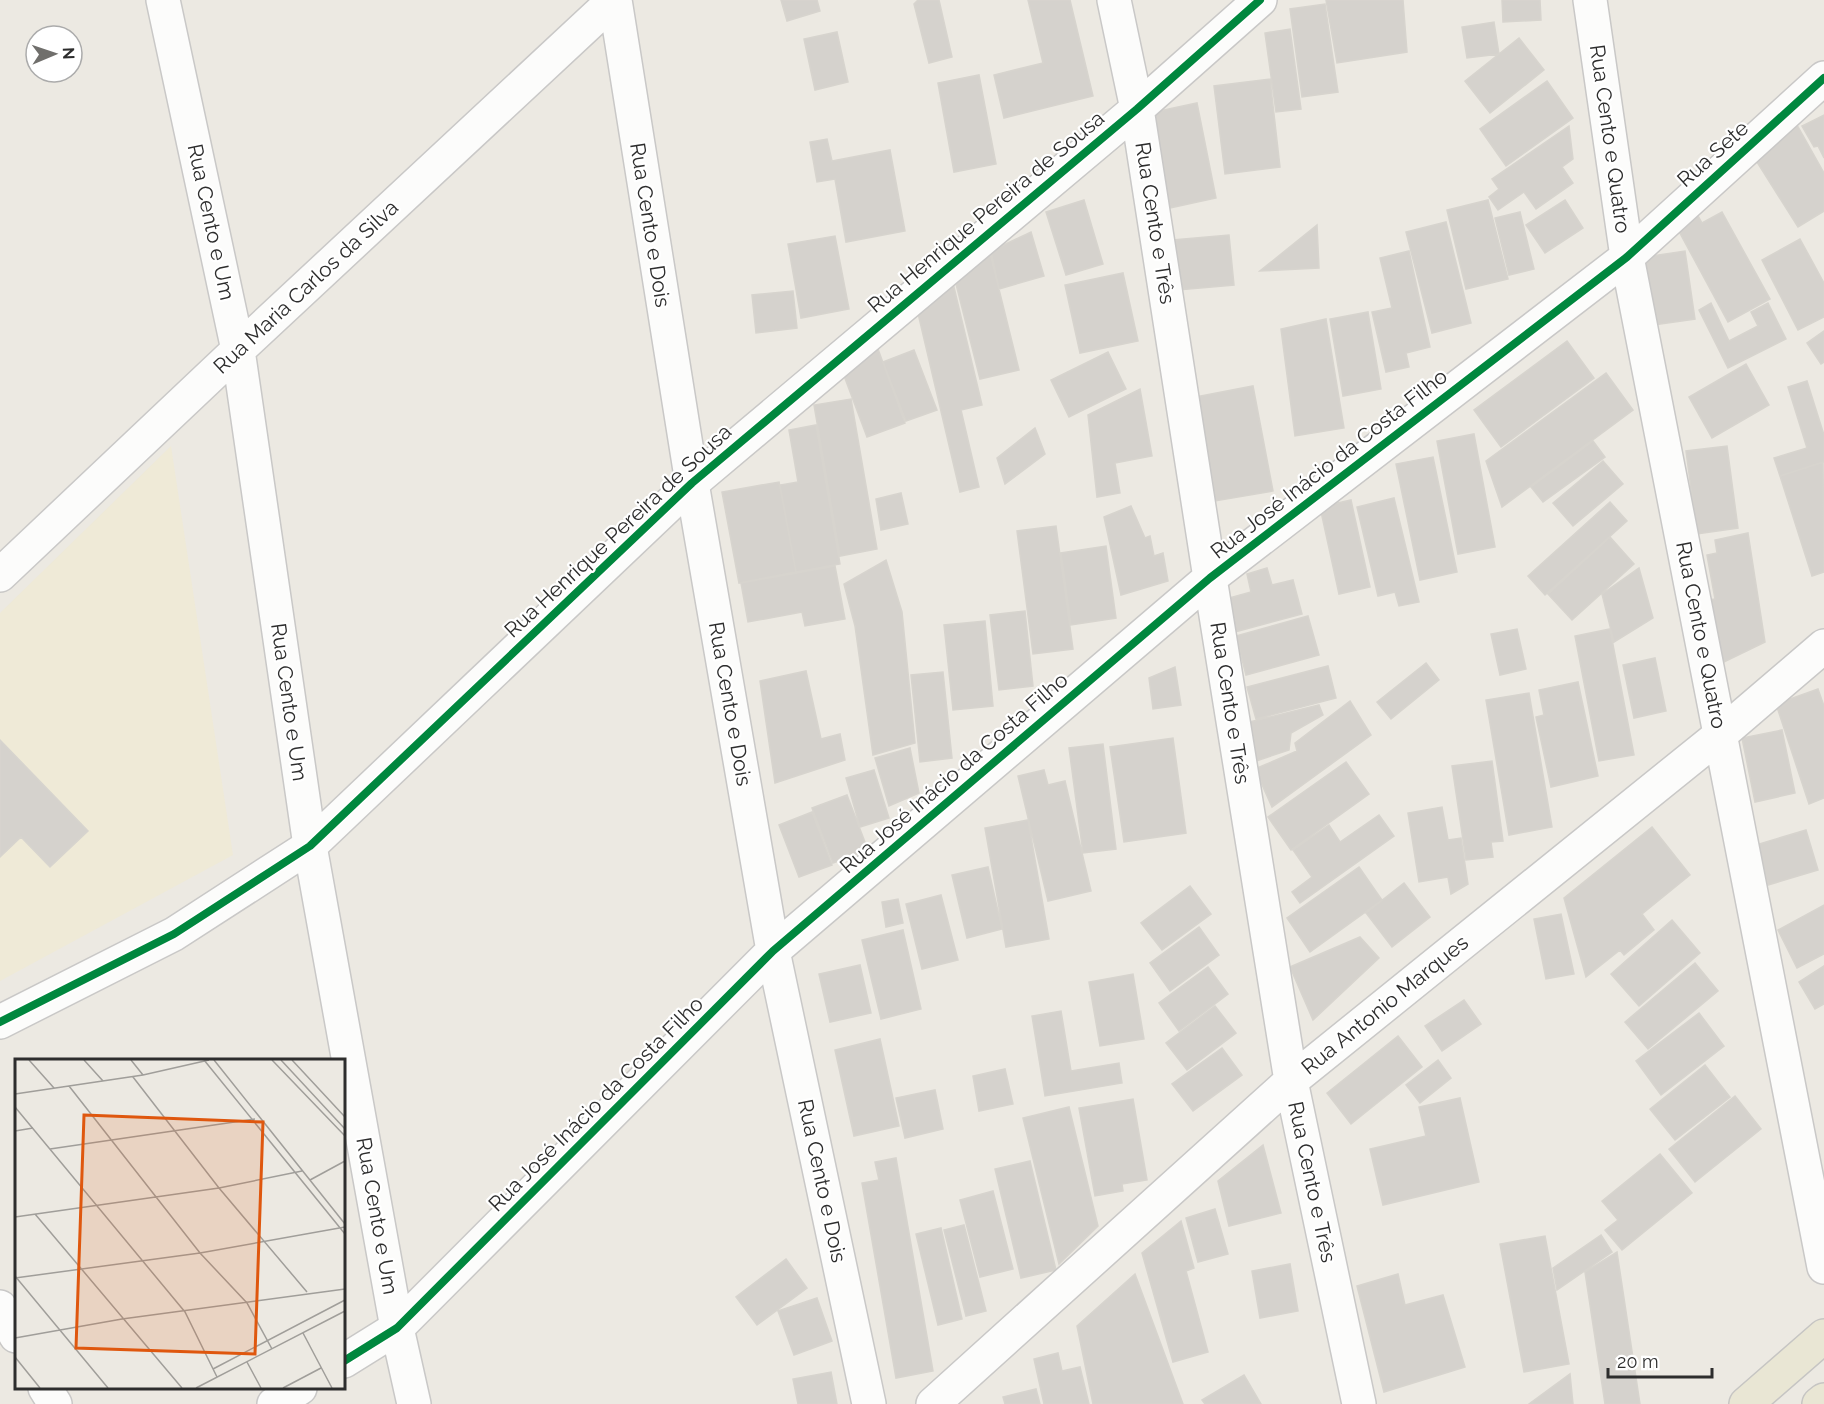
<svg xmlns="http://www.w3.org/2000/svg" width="1824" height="1404" font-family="Raleway,sans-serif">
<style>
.education{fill:#efead7}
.building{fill:#d5d2cd;stroke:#d7d4ce;stroke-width:1.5}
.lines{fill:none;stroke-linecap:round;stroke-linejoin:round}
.minor-casing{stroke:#c9c8c7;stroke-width:36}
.major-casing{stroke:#c6c5c3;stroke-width:36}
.minor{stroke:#fcfcfb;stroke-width:33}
.major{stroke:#e9e6d4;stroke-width:33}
.cycleway-casing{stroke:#fff;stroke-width:11}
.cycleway{stroke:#00873e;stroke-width:8}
.labels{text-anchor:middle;stroke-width:4.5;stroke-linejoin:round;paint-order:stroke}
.street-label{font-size:21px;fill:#2d2d2d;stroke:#fff}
.inset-road{fill:none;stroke:#a09e9a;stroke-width:1.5}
.view{fill:#df570e;fill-opacity:0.15;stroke:#df570e;stroke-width:3}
.inset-edge{fill:none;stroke:#2d2d2d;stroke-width:3}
</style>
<rect width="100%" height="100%" fill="#ece9e2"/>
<path class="education" d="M171,446L233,855L0,981V613Z"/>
<path class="building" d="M781,0H817L820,11L787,21Z
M918,0H939L952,57L929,63L914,4Z
M1028,0H1070L1093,96L1004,118L994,75L1043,63Z
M1326,0H1403L1407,52L1337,63Z
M1502,0H1540L1541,20L1503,22Z
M1325,4L1338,92L1302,97L1290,9Z
M1494,22L1499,54L1467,58L1462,27Z
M1290,29L1301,109L1276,112L1265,33Z
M837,32L848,82L815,90L804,39Z
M1519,38L1544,70L1490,113L1465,81Z
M979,75L996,164L954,172L938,83Z
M1270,79L1280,167L1225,174L1214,86Z
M1547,81L1573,118L1506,166L1480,129Z
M1197,103L1216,198L1165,209L1145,114Z
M1824,115V158L1818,146L1814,147L1802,126Z
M1792,116L1824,173V211L1798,227L1750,151Z
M1569,126L1573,159L1562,167L1573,183L1536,209L1524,192L1498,210L1489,197L1499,189L1492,179Z
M827,139L832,161L890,150L905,231L846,242L835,179L817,182L810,142Z
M1084,200L1103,264L1066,275L1046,212Z
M1488,200L1508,279L1466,289L1447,210Z
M1565,200L1583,228L1545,253L1526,225Z
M1520,212L1534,269L1509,275L1495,218Z
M1696,212L1702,223L1722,212L1770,299L1728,322L1675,224Z
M1446,222L1471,323L1432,333L1406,232Z
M1317,225L1319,268L1260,271Z
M1031,232L1044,276L999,289L991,251Z
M1229,235L1234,285L1178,290L1173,240Z
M835,236L849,309L801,318L788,244Z
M1800,239L1824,283V317L1798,330L1762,260Z
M1409,251L1430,347L1406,353L1409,367L1386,372L1372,312L1392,308L1380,258Z
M1685,251L1695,319L1654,325L1645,257Z
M990,253L1019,370L980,379L955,280Z
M1123,273L1138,341L1080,353L1065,285Z
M953,283L982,405L961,410L979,487L960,492L917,309Z
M793,291L797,328L756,333L752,295Z
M1711,303L1729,341L1758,326L1751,312L1768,303L1786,339L1728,368L1699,310Z
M1368,312L1381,389L1343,396L1330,319Z
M1326,319L1344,428L1295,436L1281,329Z
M1824,331V362L1821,364L1807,343Z
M1567,341L1594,378L1501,447L1474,410Z
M878,349L905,423L867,437L843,373Z
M914,350L937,410L906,421L883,362Z
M1108,352L1126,389L1069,417L1051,380Z
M1746,364L1769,405L1712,438L1689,397Z
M1606,373L1633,410L1502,507L1486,461Z
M1807,381L1824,435V462L1780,476L1774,458L1807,448L1788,387Z
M1253,386L1273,491L1215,501L1195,397Z
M1140,389L1152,456L1115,463L1120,493L1097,497L1088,415Z
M851,399L877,549L840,556L814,405Z
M816,425L840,564L796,572L780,485L798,482L789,430Z
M1035,428L1045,454L1005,484L997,458Z
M1474,434L1495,547L1458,554L1437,441Z
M1593,441L1605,457L1543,502L1531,487Z
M1727,446L1738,528L1697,534L1686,451Z
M1433,457L1457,572L1420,580L1396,464Z
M1603,461L1623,484L1573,526L1553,503Z
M1823,462L1824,572L1812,576L1780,476Z
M779,482L796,572L739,583L722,492Z
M901,493L908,524L881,530L876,499Z
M1394,498L1419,602L1399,606L1395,592L1378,596L1357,507Z
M1351,500L1370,587L1339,594L1320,507Z
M1610,502L1627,521L1545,595L1528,576Z
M1131,506L1145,538L1150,536L1154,556L1163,553L1168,581L1121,595L1104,517Z
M1056,526L1073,649L1033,654L1017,531Z
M1748,533L1765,642L1718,665L1708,600L1715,599L1707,555L1717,553L1715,540Z
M1610,537L1634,564L1572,620L1548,594Z
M1106,546L1116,618L1071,625L1061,553Z
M886,560L902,612L915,743L873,755L855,626L844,584Z
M835,566L845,619L805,626L802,612L748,622L741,583Z
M1267,568L1272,585L1293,580L1302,614L1231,633L1222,600L1251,592L1247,574Z
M1639,568L1653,618L1614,642L1602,594Z
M1025,611L1033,686L999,690L990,615Z
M1308,616L1319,655L1246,675L1236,636Z
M985,621L993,706L953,710L944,625Z
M1517,629L1526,669L1500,675L1491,634Z
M1610,629L1634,755L1599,761L1575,636Z
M1655,658L1666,711L1634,718L1623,665Z
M1426,663L1439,680L1391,719L1377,702Z
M1328,666L1336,698L1256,719L1247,687Z
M1175,667L1181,705L1153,709L1149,678Z
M806,671L821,739L840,734L845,760L775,783L760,681Z
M943,672L952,758L920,762L911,675Z
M1578,682L1598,776L1551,787L1536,717L1544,715L1539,690Z
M1818,689L1824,706V798L1809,804L1776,704Z
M1529,693L1552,827L1509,835L1486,700Z
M1350,701L1371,735L1272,807L1255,769L1297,751L1295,743Z
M1319,705L1323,715L1291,733L1289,750L1256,761L1241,724Z
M1782,730L1795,793L1755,802L1742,738Z
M1173,738L1186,833L1124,842L1110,747Z
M0,740L88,831L50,867L21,837L0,857Z
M1103,744L1116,849L1083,853L1069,748Z
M910,748L919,793L889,806L875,758Z
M1492,761L1503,841L1491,842L1493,857L1466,860L1452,766Z
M1346,762L1369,794L1291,850L1268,817Z
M874,770L889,818L860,827L846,778Z
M1044,770L1048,785L1065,781L1091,891L1048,901L1018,776Z
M847,795L868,850L833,863L812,808Z
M1442,807L1448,840L1461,838L1468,884L1451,894L1448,877L1419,882L1408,813Z
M812,812L832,865L799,877L779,825Z
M1379,815L1394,836L1300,903L1292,892L1312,877L1293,850L1329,825L1340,842Z
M1028,820L1049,939L1006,947L985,828Z
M1652,827L1690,875L1642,914L1654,930L1624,955L1620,950L1586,977L1564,898Z
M1806,830L1818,870L1768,885L1756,845Z
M988,867L1002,929L967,938L952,875Z
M1359,867L1382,900L1310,952L1287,918Z
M1404,883L1430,917L1392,947L1366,913Z
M1190,886L1211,914L1162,950L1141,923Z
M941,895L958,960L922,969L906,904Z
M898,899L903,923L886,927L882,902Z
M1824,905V954L1797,968L1778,930Z
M1561,914L1574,974L1546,979L1534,919Z
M1672,920L1700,953L1639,1006L1611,974Z
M1199,927L1219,955L1170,991L1150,963Z
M903,930L921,1009L881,1019L862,940Z
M1360,937L1379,958L1313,1020L1290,967Z
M1695,963L1718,991L1648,1049L1625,1022Z
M860,965L871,1013L830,1022L819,974Z
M1824,966V1004L1815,1009L1799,982Z
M1208,967L1228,994L1179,1031L1159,1003Z
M1133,974L1144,1039L1100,1046L1089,982Z
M1464,1000L1481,1024L1442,1051L1425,1026Z
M1215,1006L1236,1033L1187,1070L1166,1043Z
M1061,1011L1071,1071L1119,1063L1122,1083L1045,1096L1032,1016Z
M1699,1013L1724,1046L1661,1095L1636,1061Z
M1398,1036L1422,1067L1351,1124L1327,1093Z
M880,1039L899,1126L854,1136L835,1050Z
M1222,1048L1242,1075L1193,1111L1172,1084Z
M1438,1060L1451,1078L1420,1103L1406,1085Z
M1705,1065L1730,1097L1675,1140L1650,1109Z
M1005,1069L1013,1104L979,1111L973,1076Z
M935,1090L943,1129L905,1138L896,1098Z
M1735,1096L1761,1129L1695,1182L1669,1149Z
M1460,1098L1479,1182L1383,1205L1370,1149L1426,1136L1419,1107Z
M1133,1099L1147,1180L1122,1184L1123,1191L1095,1196L1079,1108Z
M1069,1107L1098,1226L1059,1264L1023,1118Z
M1263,1145L1281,1213L1229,1226L1218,1181Z
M1660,1154L1692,1193L1622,1250L1605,1230L1618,1220L1602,1201Z
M896,1158L933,1371L896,1378L862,1183L879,1180L875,1162Z
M1030,1161L1056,1270L1021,1278L995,1169Z
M993,1191L1013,1269L980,1277L960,1200Z
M1215,1209L1228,1254L1198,1262L1186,1218Z
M1181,1221L1194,1268L1186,1271L1208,1352L1173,1362L1142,1253Z
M964,1225L986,1311L966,1316L944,1230Z
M941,1228L962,1319L938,1325L916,1234Z
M1601,1235L1612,1252L1557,1290L1553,1268Z
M1545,1236L1569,1364L1524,1372L1500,1244Z
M1617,1252L1640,1404H1605L1585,1272Z
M786,1259L807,1288L757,1325L736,1297Z
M1290,1264L1298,1311L1260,1318L1252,1271Z
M1135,1274L1183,1404H1093L1077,1326Z
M1398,1274L1405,1305L1443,1295L1465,1367L1384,1392L1357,1286Z
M817,1298L832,1341L794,1355L778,1311Z
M1058,1353L1062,1371L1080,1367L1089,1404H1044L1034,1359Z
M831,1372L837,1404H798L793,1379Z
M1570,1374L1573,1404H1529Z
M1244,1375L1261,1404H1205L1202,1400Z
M1036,1389L1040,1404H1005L1003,1397Z"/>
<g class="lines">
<defs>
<path id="minor" d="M163,0L238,350L310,846L397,1328L414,1404
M615,0L692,483L773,951L869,1404
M1114,0L1137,109L1210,578L1291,1081L1359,1404
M1590,0L1627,257L1824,1267
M0,575L238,350L614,0
M0,1022L174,934L310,846L692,483L1137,109L1260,0
M0,1307L16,1336
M344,1361L397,1328L773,951L1210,578L1627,257L1824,78
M45,1388L55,1404
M274,1404L300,1388
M933,1404L1291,1081L1720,735L1824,646"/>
<path id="major" d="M1746,1404L1824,1336
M1819,1404L1824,1400"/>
</defs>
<use href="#minor" class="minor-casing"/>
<use href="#major" class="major-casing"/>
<use href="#minor" class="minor"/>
<use href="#major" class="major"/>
<defs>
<path id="cycleway" d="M0,1022L174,934L310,846L692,483L1137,109L1260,0
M344,1361L397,1328L773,951L1210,578L1627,257L1824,78"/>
</defs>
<use href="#cycleway" class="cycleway-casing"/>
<use href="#cycleway" class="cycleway"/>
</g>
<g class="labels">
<g class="street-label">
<text transform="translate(1610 139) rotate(82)" y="7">Rua Cento e Quatro</text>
<text transform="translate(1713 154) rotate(-42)" y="7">Rua Sete</text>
<text transform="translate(986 212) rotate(-40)" y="7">Rua Henrique Pereira de Sousa</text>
<text transform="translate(211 222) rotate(78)" y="7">Rua Cento e Um</text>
<text transform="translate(1155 223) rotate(81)" y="7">Rua Cento e Três</text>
<text transform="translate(650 225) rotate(81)" y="7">Rua Cento e Dois</text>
<text transform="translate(306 287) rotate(-43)" y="7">Rua Maria Carlos da Silva</text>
<text transform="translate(1329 464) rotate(-38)" y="7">Rua José Inácio da Costa Filho</text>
<text transform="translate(618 531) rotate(-43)" y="7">Rua Henrique Pereira de Sousa</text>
<text transform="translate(1701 635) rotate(79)" y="7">Rua Cento e Quatro</text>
<text transform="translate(289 702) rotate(82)" y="7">Rua Cento e Um</text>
<text transform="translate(1230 703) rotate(81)" y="7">Rua Cento e Três</text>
<text transform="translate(730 704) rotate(80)" y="7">Rua Cento e Dois</text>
<text transform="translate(954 773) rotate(-41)" y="7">Rua José Inácio da Costa Filho</text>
<text transform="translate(1385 1005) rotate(-39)" y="7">Rua Antonio Marques</text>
<text transform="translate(596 1104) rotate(-45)" y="7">Rua José Inácio da Costa Filho</text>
<text transform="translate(822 1181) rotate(78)" y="7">Rua Cento e Dois</text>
<text transform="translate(1312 1182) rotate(78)" y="7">Rua Cento e Três</text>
<text transform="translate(377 1216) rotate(80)" y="7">Rua Cento e Um</text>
</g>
</g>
<g transform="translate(15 1059)">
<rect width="330" height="330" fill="#ece9e2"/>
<path class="inset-road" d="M14,1L39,29M69,1L88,22M116,1L128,16M189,1L330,175M199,1L330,165M257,1L330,77M266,1L330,70M277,1L330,58M118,18L204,129L292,233M54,27L185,194L232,244L257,290M0,35L128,16L194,1M0,48L170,253L202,318M0,72L18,69M35,90L240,60M295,121L330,102M20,155L167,329M0,158L204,129L287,112M0,217L93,329M0,219L185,194L330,168M288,274L317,329M0,279L107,260L330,230M0,298L25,329M232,303L246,329M198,310L330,241M181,329L330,252M268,329L306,309"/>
<path class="view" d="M69,56L248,63L240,295L61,289Z"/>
<rect width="330" height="330" class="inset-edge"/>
</g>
<g transform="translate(54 54) rotate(88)"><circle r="28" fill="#ffffff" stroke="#ababab" stroke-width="1.5"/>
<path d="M0-4.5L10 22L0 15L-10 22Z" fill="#706f6c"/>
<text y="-9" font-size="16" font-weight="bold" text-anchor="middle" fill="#2d2d2d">N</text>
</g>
<path d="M1608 1368v9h104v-9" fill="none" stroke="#2d2d2d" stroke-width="3"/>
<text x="1617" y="1368" font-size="18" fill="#2d2d2d" stroke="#ffffff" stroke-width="4.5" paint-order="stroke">20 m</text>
</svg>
